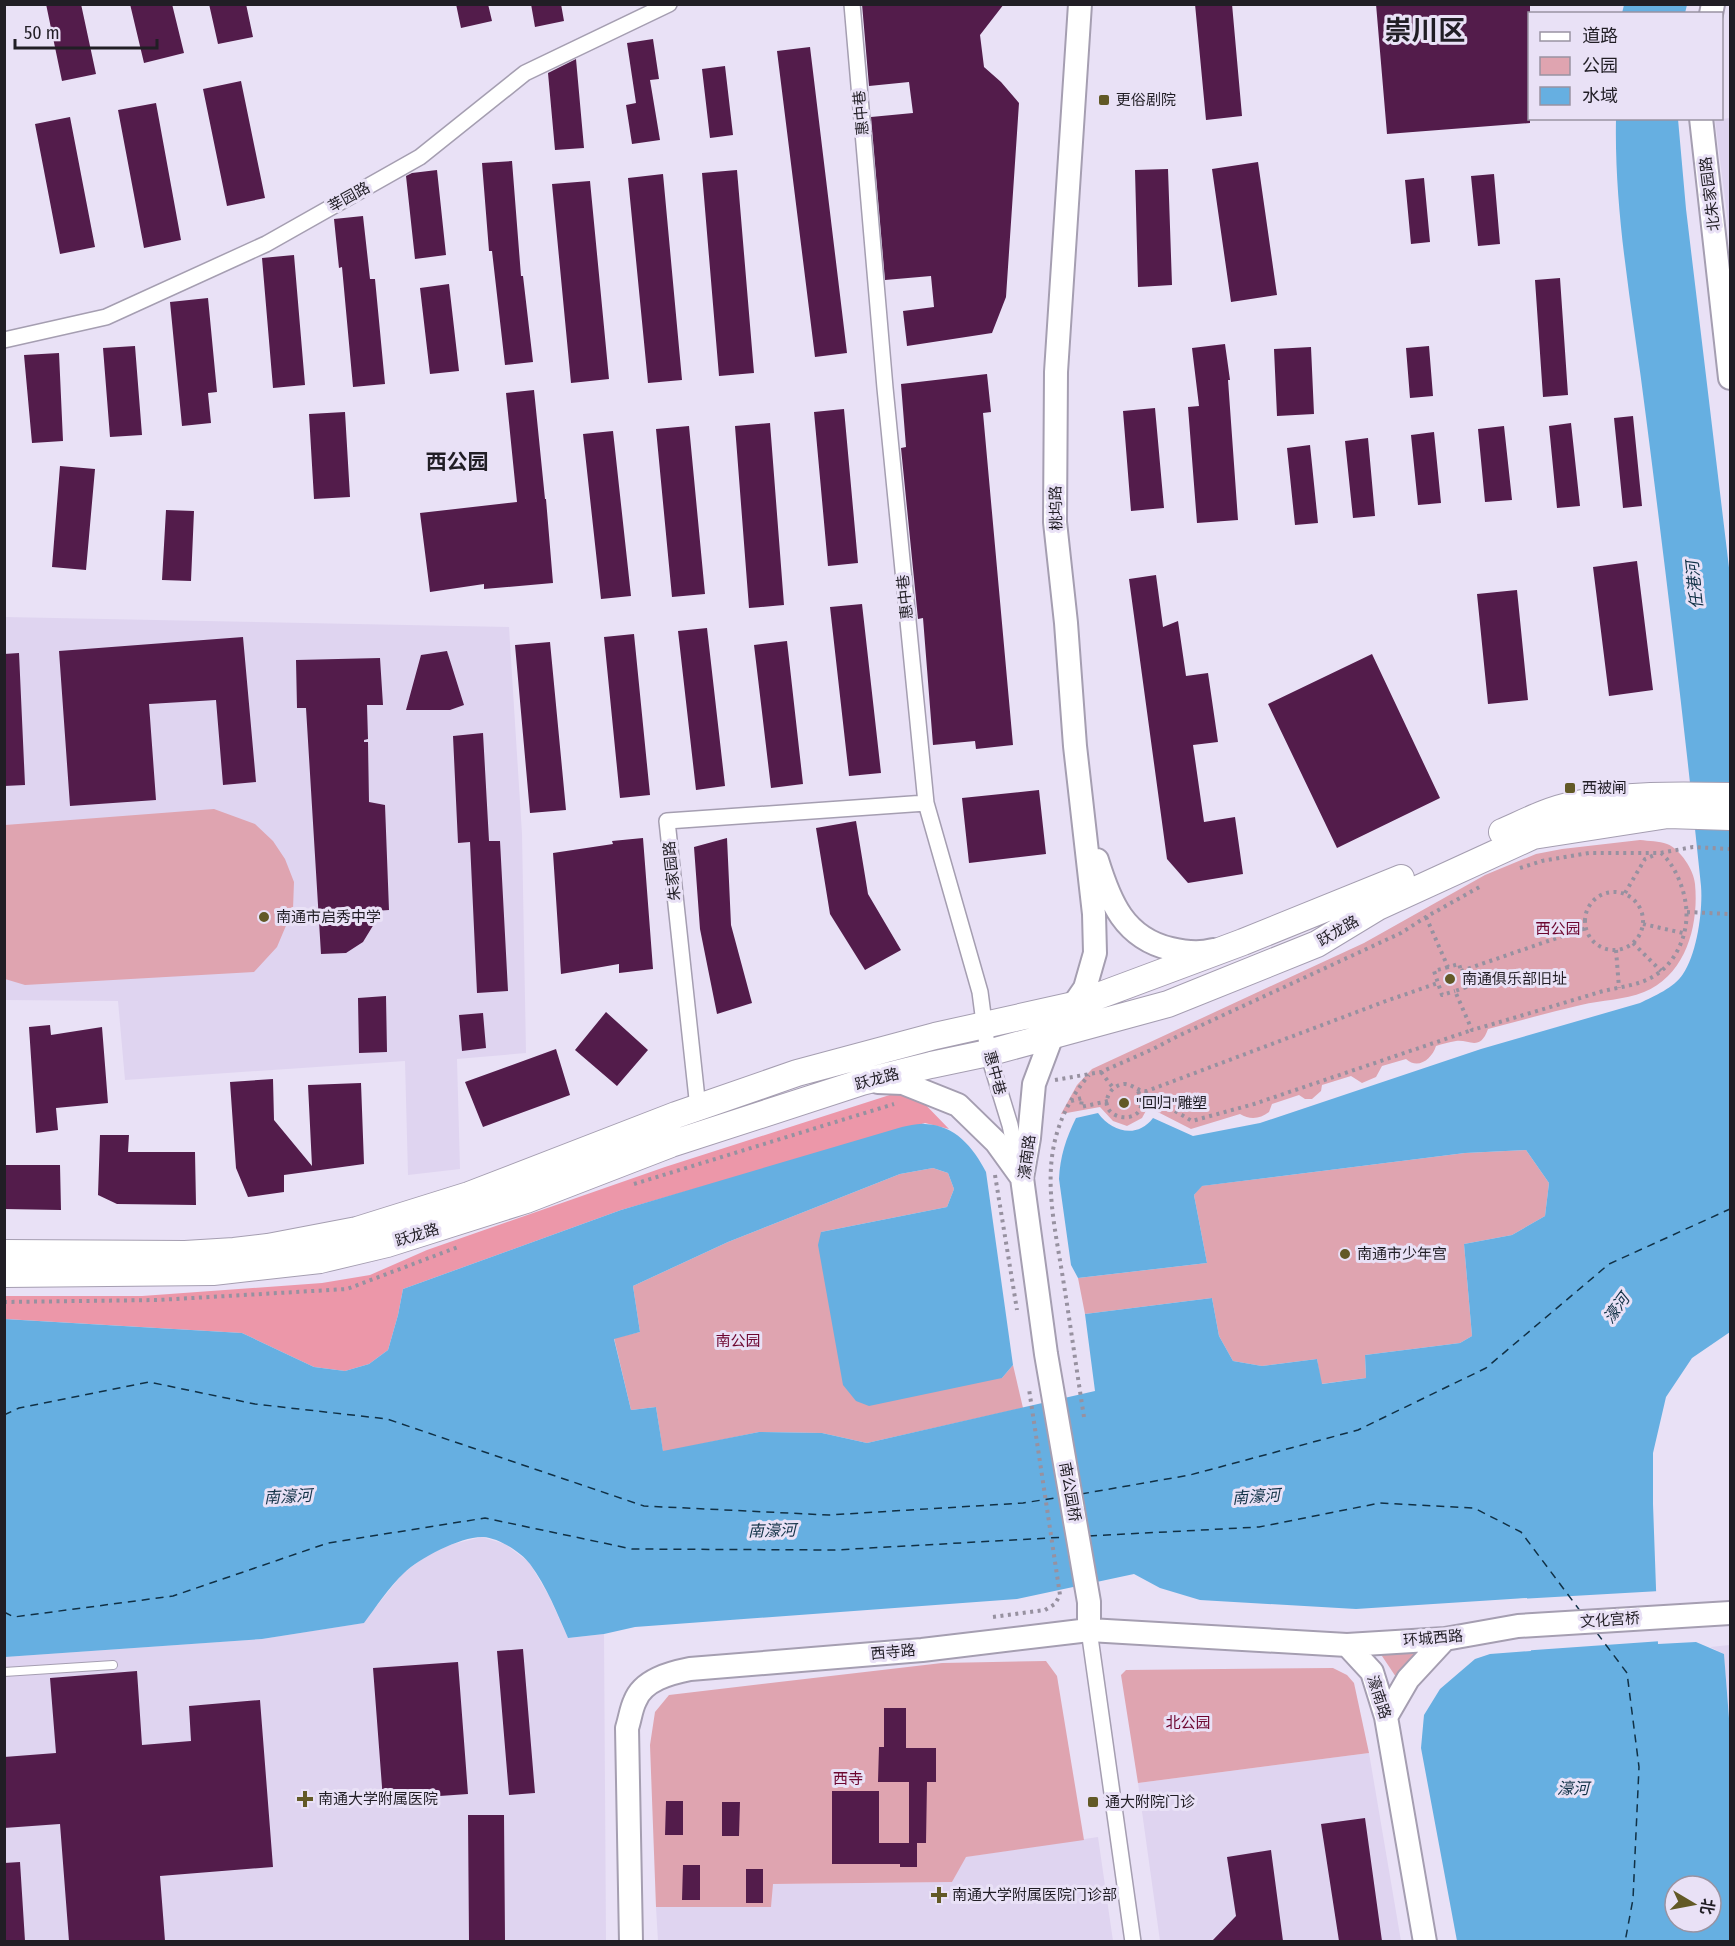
<svg xmlns="http://www.w3.org/2000/svg" width="1735" height="1946" font-family="'Fira Sans Condensed','Noto Sans SC',sans-serif">
<style>
.built{fill:#dfd4f0}
.green{fill:#dfa4b0}
.forest{fill:#ec97a9}
.water{fill:#66afe1;fill-rule:evenodd}
.pier{fill:#e9e1f6}
.lines{fill:none;stroke-linecap:round;stroke-linejoin:round}
.ferry{stroke:#113146;stroke-width:1.5;stroke-dasharray:8 6;stroke-linecap:butt}
.building{fill:#531c4b}
.lane-casing{stroke:#a59eb1;stroke-width:10}
.street-casing{stroke:#a59eb1;stroke-width:18}
.secondary-casing{stroke:#a59eb1;stroke-width:26}
.primary-casing{stroke:#a59eb1;stroke-width:28}
.path{stroke:#9791a0;stroke-width:4;stroke-dasharray:3 4.5;stroke-linecap:butt}
.lane{stroke:#fff;stroke-width:8}
.street{stroke:#fff;stroke-width:15}
.secondary{stroke:#fff;stroke-width:22}
.primary{stroke:#fff;stroke-width:26}
.poi-dot{fill:#625926;stroke:#e9e1f6;stroke-width:2}
.labels{text-anchor:middle;stroke-width:6;stroke-linejoin:round;paint-order:stroke}
.poi-label{font-size:15px;fill:#211e25;stroke:#e9e1f6;text-anchor:start}
.street-label{font-size:15px;fill:#211e25;stroke:#e9e1f6}
.park-label{font-size:15px;fill:#6c052f;stroke:#e9e1f6}
.water-label{font-size:16px;font-style:italic;fill:#113146;stroke:#e9e1f6}
.district-label{font-size:21px;font-weight:bold;fill:#211e25;stroke:#e9e1f6}
.town-label{font-size:27px;font-weight:bold;fill:#211e25;stroke:#e9e1f6}
</style>
<rect width="100%" height="100%" fill="#e9e1f6"/>
<path class="built" d="M1730,118V239L1715,120Z
M5,617L509,627L522,834L526,1053L457,1059L460,1169L408,1175L405,1061L125,1080L118,1001L5,1000Z
M482,1537L505,1544L529,1562L549,1596L568,1638L604,1634L606,1941L5,1942V1657L262,1639L363,1623L403,1573L429,1554L453,1544Z
M1730,1645V1731L1724,1654L1710,1647Z
M1369,1753L1401,1941H1160L1138,1783Z
M1098,1837L1113,1941H658L656,1907H771L772,1884L952,1882L965,1857Z"/>
<path class="green" d="M214,809L255,824L273,841L285,859L294,882L293,909L277,947L254,972L25,985L5,979V825Z
M1640,840C1649,841 1659,841 1667,844C1680,849 1694,870 1695,884C1699,925 1686,975 1644,992C1624,1000 1602,1000 1581,1005C1550,1012 1519,1021 1488,1029C1480,1052 1469,1039 1456,1041C1449,1042 1442,1044 1436,1046C1432,1059 1418,1070 1406,1059L1382,1066L1376,1077L1362,1083L1351,1076L1322,1085L1321,1091L1312,1099H1305L1299,1095L1272,1104L1269,1112C1260,1119 1250,1120 1240,1114L1191,1129L1148,1107L1142,1118L1127,1126L1113,1121L1100,1107L1061,1114L1077,1085L1092,1069L1364,943L1485,875L1536,854L1562,849Z
M1526,1150L1549,1183L1545,1216L1512,1235L1464,1244L1472,1336L1460,1343L1365,1355L1366,1378L1321,1384L1317,1359L1262,1366L1233,1361L1219,1336L1212,1298L1085,1314L1078,1278L1207,1263L1194,1195L1201,1186L1465,1153Z
M933,1168L948,1173L954,1189L947,1207L821,1232L1002,1378L1013,1365L1023,1408L867,1443L822,1433L759,1432L663,1452L656,1407L631,1410L614,1338L640,1332L633,1286L728,1242L900,1174Z
M1419,1651L1398,1680L1380,1653Z
M1046,1661L1057,1676L1084,1840L966,1857L952,1882L773,1884L771,1907H656L650,1745L655,1712L669,1695L942,1663Z
M1333,1668L1347,1675L1354,1683L1369,1753L1138,1783L1121,1675L1126,1670Z"/>
<path class="forest" d="M899,1092L919,1098L949,1129L925,1123L621,1210L403,1289L398,1315L388,1350L369,1364L345,1371L314,1367L242,1333L5,1319L4,1296H142L322,1283L370,1275L427,1250L665,1167Z"/>
<path class="water" d="M1624,5V4L1687,5L1685,13H1622Z
M1616,119H1678L1686,209L1730,576V1332L1692,1358L1666,1397L1653,1453V1504L1658,1644L1696,1642L1724,1654L1730,1731V1941H1457L1421,1748L1424,1715L1440,1689L1475,1659L1490,1654L1531,1651L1527,1598L1356,1609L1200,1600L1160,1588L1134,1574L1017,1599L635,1627L604,1634L568,1638C557,1613 547,1587 530,1564C521,1552 499,1538 483,1537C462,1536 419,1558 404,1573C389,1587 376,1607 364,1623L262,1639L5,1657L4,1319L242,1333L314,1367L345,1371L369,1364L388,1350L398,1315L403,1289L621,1210L902,1127C909,1126 918,1123 925,1124C955,1125 973,1147 986,1172L1013,1365L1002,1378L869,1406L856,1401L843,1385L818,1245L821,1232L947,1207L954,1189L948,1173L933,1168L900,1174L728,1242L633,1286L640,1332L614,1339L631,1410L656,1407L663,1451L759,1432L822,1433L867,1443L1095,1391L1085,1314L1212,1298L1219,1336L1233,1361L1262,1366L1317,1359L1322,1384L1366,1378L1365,1355L1460,1343L1472,1336L1464,1244L1512,1235L1545,1216L1549,1183L1526,1150L1465,1153L1202,1186L1194,1195L1207,1263L1078,1278L1071,1265L1059,1179C1060,1157 1066,1138 1076,1118L1098,1113C1112,1132 1137,1139 1153,1118L1193,1136L1260,1123L1481,1049L1640,1003C1654,996 1674,988 1683,974C1697,954 1703,910 1701,886C1685,730 1666,573 1646,417C1634,318 1614,218 1616,119ZM1675,1886H1711V1922H1675Z"/>
<path class="pier" d="M1660,1591L1662,1641L1519,1651V1648H1528L1525,1602H1518V1599Z"/>
<g class="lines">
<path class="ferry" d="M4,1415L19,1408L149,1382L255,1404L387,1419L644,1506L829,1515L1023,1503L1061,1497
M1081,1494L1190,1475L1358,1430L1486,1368L1609,1264L1730,1209
M1089,1536L1259,1527L1380,1503L1474,1508L1521,1532L1581,1612
M4,1612L14,1617L173,1596L328,1543L485,1518L632,1549L835,1550L1066,1537
M1597,1633L1627,1673L1639,1767L1633,1899L1625,1942"/>
</g>
<path class="building" d="M46,4H81L96,74L62,81Z
M130,4H172L184,53L144,63Z
M209,4H246L253,37L218,44Z
M456,4H488L492,21L461,28Z
M531,4H561L564,21L535,27Z
M862,4H1004L980,35L984,67L1001,82L1019,103L1006,297L992,333L907,346L903,311L934,307L931,276L885,280L871,117L913,113L909,82L869,86Z
M1195,4H1232L1242,116L1206,120Z
M1376,4H1530V123L1387,134Z
M653,39L659,79L650,80L660,140L632,144L626,105L636,103L627,43Z
M810,47L847,353L815,357L777,51Z
M576,59L584,148L555,150L548,73Z
M725,66L733,135L710,138L702,69Z
M241,81L265,198L227,206L203,89Z
M156,103L181,240L144,248L118,110Z
M70,117L95,247L60,254L35,124Z
M512,161L521,276H523L533,362L505,365L492,251H489L482,163Z
M1258,162L1277,295L1231,302L1212,169Z
M1168,169L1172,285L1138,287L1135,170Z
M437,170L446,255L415,259L406,176L412,173Z
M737,170L754,373L719,376L702,173Z
M663,174L682,380L648,383L628,178Z
M1494,174L1500,244L1478,246L1471,176Z
M1424,178L1430,242L1411,244L1405,180Z
M590,181L609,379L571,383L552,184Z
M363,216L370,279H375L385,384L353,387L342,267L339,268L334,219Z
M294,255L305,385L273,388L262,258Z
M1560,278L1568,395L1543,397L1535,280Z
M449,284L459,371L430,374L420,288Z
M208,298L217,392L208,393L211,423L182,426L170,302Z
M1225,344L1230,380H1228L1238,520L1197,523L1188,407L1199,406L1192,348Z
M135,346L142,435L110,437L103,348Z
M1429,346L1433,396L1410,398L1406,348Z
M1311,347L1314,414L1277,416L1274,349Z
M59,353L63,441L32,443L24,355Z
M987,374L991,412L983,413L1013,745L976,749L975,741L933,745L923,618L918,619L901,448L906,447L901,384Z
M534,390L545,499H546L553,583L484,589V584L430,592L420,513L517,502L506,393Z
M1155,408L1164,508L1131,511L1123,411Z
M844,409L858,563L828,566L814,412Z
M345,412L350,497L314,499L309,414Z
M1633,416L1642,506L1623,508L1614,418Z
M770,423L784,605L749,608L735,426Z
M1571,423L1580,506L1557,508L1549,426Z
M689,426L705,594L672,597L656,429Z
M1504,426L1512,500L1485,502L1478,429Z
M613,431L631,596L601,599L583,434Z
M1434,432L1441,503L1418,505L1411,435Z
M1368,438L1375,516L1353,518L1345,441Z
M1310,445L1318,523L1295,525L1287,448Z
M60,466L95,469L86,570L52,567Z
M166,510L194,511L191,581L162,580Z
M1637,561L1653,690L1609,696L1593,567Z
M1156,575L1163,627L1178,621L1186,676L1208,673L1218,742L1193,745L1204,822L1235,817L1243,874L1188,883L1167,859L1129,579Z
M1517,590L1528,700L1488,704L1477,594Z
M862,604L881,773L849,776L830,607Z
M707,628L725,786L696,790L678,631Z
M634,634L650,795L620,798L604,637Z
M243,637L256,782L223,785L216,700L149,704L156,800L70,806L59,651Z
M787,641L803,784L771,788L754,645Z
M550,642L566,810L530,813L515,645Z
M447,651L464,705L450,710H406L421,655Z
M19,653L25,785L4,786V654Z
M1372,654L1440,798L1337,848L1268,704Z
M380,658L383,705H367L368,739L364,740V742H368L369,802L385,805L389,910L375,911L374,924L363,942L346,953L321,954L306,708H297L296,660Z
M483,733L489,841H500L508,991L477,993L470,842L458,843L453,736Z
M1039,790L1046,854L969,863L962,798Z
M856,821L868,894L901,950L865,970L830,914L816,828Z
M643,838L653,969L619,973V964L561,974L553,853L613,844L612,841Z
M727,838L731,925L752,1003L717,1014L700,929L694,847Z
M386,996L387,1052L359,1053L358,998Z
M606,1012L648,1050L617,1086L575,1050Z
M483,1013L486,1048L462,1051L459,1015Z
M50,1025L51,1035L102,1027L108,1103L56,1108L58,1130L36,1133L29,1027Z
M556,1049L570,1095L483,1127L465,1082Z
M273,1079L274,1120L312,1166L308,1085L361,1083L364,1164L284,1175V1192L248,1197L236,1168L230,1082Z
M100,1135H129L128,1152H195L196,1205L117,1204L98,1195Z
M4,1165H60L61,1210L4,1209Z
M523,1649L535,1793L509,1795L497,1651Z
M458,1662L468,1794L383,1800L373,1668Z
M137,1671L142,1745L191,1741L189,1706L260,1700L273,1867L160,1876L165,1941H69L60,1824L4,1828V1757L56,1753L50,1678Z
M884,1708H906V1748H936V1782H927L926,1843H909V1782H878L879,1747H884Z
M832,1791H879V1843H917V1867H900V1864H832Z
M666,1801H683V1835H665Z
M722,1802H740L739,1836H722Z
M468,1815H504L505,1940L469,1941Z
M1365,1818L1382,1941H1339L1321,1824Z
M1271,1850L1283,1941H1212L1236,1916L1227,1857Z
M20,1862L25,1941H4V1863Z
M683,1865H700V1900H682Z
M746,1869H763V1903H746Z"/>
<g class="lines">
<defs>
<path id="lane" d="M4,1672L113,1665"/>
<path id="street" d="M852,4L885,388L926,803L980,992L988,1053L1010,1125L1019,1168
M4,340L106,317L266,244L420,157L525,73L669,4
M698,1108L667,821L926,803
M1089,1630L1133,1942"/>
<path id="secondary" d="M1080,4L1056,372L1055,522L1066,623L1075,746L1094,914L1095,953L1085,988L1052,1036L1034,1084L1029,1138L1022,1178L1046,1354L1089,1602V1630
M1711,14L1713,4
M1701,118L1730,378
M1097,860C1110,902 1124,938 1171,949C1184,952 1199,954 1213,950
M878,1082L903,1083L958,1105L996,1142L1022,1178
M1347,1645L1372,1672L1386,1717L1425,1942
M1386,1717L1408,1679L1445,1639
M631,1942L627,1728C630,1719 631,1709 635,1701C643,1680 670,1673 690,1669L922,1650L1089,1630L1347,1645L1445,1639L1518,1626L1730,1613"/>
<path id="primary" d="M1502,832C1525,822 1548,810 1572,805C1624,794 1677,795 1730,796
M4,1253L185,1254L234,1251L268,1247L357,1230L469,1195L676,1115L797,1073L935,1036L1074,1005L1243,942L1401,878
M4,1274L213,1272L320,1260L387,1244L526,1200L671,1144L862,1082L931,1065L988,1053L1168,1004L1317,944L1378,907L1533,836L1668,815L1730,817"/>
</defs>
<use href="#lane" class="lane-casing"/>
<use href="#street" class="street-casing"/>
<use href="#secondary" class="secondary-casing"/>
<use href="#primary" class="primary-casing"/>
<path class="path" d="M1520,868L1542,861L1589,853H1660L1693,847L1730,849
M1585 921a29 29 0 1 1 58 0a29 29 0 1 1-58 0Z
M1625,893L1645,859L1657,854
M1687,912L1730,914
M1426,917L1448,967L1459,964L1466,987L1455,991L1472,1030C1514,1018 1557,1005 1600,992C1621,986 1642,986 1660,972C1679,957 1689,930 1686,906C1684,888 1675,865 1661,853
M1643,924L1683,933
M1633,943L1661,971
M1616,950L1619,988
M1448,967L1434,971L1442,995L1455,991
M1461,971L1586,928
M1101,1072L1114,1089
M1055,1080L1101,1072L1153,1049L1176,1037L1401,933L1426,917L1483,885
M1138,1091C1156,1128 1094,1123 1109,1094C1112,1088 1119,1084 1125,1084C1134,1085 1136,1091 1147,1091L1386,1001L1438,983
M1141,1096L1156,1100L1192,1121L1254,1104L1472,1030
M1071,1101L1082,1098L1081,1107L1108,1101
M995,1175L1017,1310
M634,1184L894,1104
M4,1302L158,1300L347,1289L458,1247
M1084,1417C1077,1373 1071,1329 1064,1285C1052,1207 1032,1143 1089,1075
M993,1617L1045,1610L1055,1604L1060,1595L1029,1389"/>
<use href="#lane" class="lane"/>
<use href="#street" class="street"/>
<use href="#secondary" class="secondary"/>
<use href="#primary" class="primary"/>
</g>
<g class="poi-dot">
<rect x="1098" y="94" width="12" height="12" rx="3"/>
<rect x="1564" y="782" width="12" height="12" rx="3"/>
<circle cx="264" cy="917" r="6"/>
<circle cx="1450" cy="979" r="6"/>
<circle cx="1124" cy="1103" r="6"/>
<circle cx="1345" cy="1254" r="6"/>
<path d="M302 1790h6v6h6v6h-6v6h-6v-6h-6v-6h6z"/>
<rect x="1087" y="1796" width="12" height="12" rx="3"/>
<path d="M936 1886h6v6h6v6h-6v6h-6v-6h-6v-6h6z"/>
</g>
<g class="labels">
<g class="poi-label">
<text x="1116" y="105">更俗剧院</text>
<text x="1582" y="793">西被闸</text>
<text x="276" y="922">南通市启秀中学</text>
<text x="1462" y="984">南通俱乐部旧址</text>
<text x="1136" y="1108">"回归"雕塑</text>
<text x="1357" y="1259">南通市少年宫</text>
<text x="318" y="1804">南通大学附属医院</text>
<text x="1105" y="1807">通大附院门诊</text>
<text x="952" y="1900">南通大学附属医院门诊部</text>
</g>
<g class="street-label">
<text transform="translate(861 113) rotate(-95)" y="5">惠中巷</text>
<text transform="translate(1710 194) rotate(-97)" y="5">北朱家园路</text>
<text transform="translate(349 197) rotate(-29)" y="5">莘园路</text>
<text transform="translate(1056 508) rotate(-91)" y="5">桃坞路</text>
<text transform="translate(905 597) rotate(-96)" y="5">惠中巷</text>
<text transform="translate(672 871) rotate(-96)" y="5">朱家园路</text>
<text transform="translate(1338 931) rotate(-30)" y="5">跃龙路</text>
<text transform="translate(995 1073) rotate(75)" y="5">惠中巷</text>
<text transform="translate(877 1079) rotate(-15)" y="5">跃龙路</text>
<text transform="translate(1027 1157) rotate(-83)" y="5">濠南路</text>
<text transform="translate(417 1235) rotate(-17)" y="5">跃龙路</text>
<text transform="translate(1070 1492) rotate(80)" y="5">南公园桥</text>
<text transform="translate(1610 1620) rotate(-4)" y="5">文化宫桥</text>
<text transform="translate(1433 1638) rotate(-5)" y="5">环城西路</text>
<text transform="translate(893 1652) rotate(-5)" y="5">西寺路</text>
<text transform="translate(1379 1697) rotate(72)" y="5">濠南路</text>
</g>
<g class="park-label">
<text x="1558" y="934">西公园</text>
<text x="738" y="1346">南公园</text>
<text x="1188" y="1728">北公园</text>
<text x="848" y="1784">西寺</text>
</g>
<g class="water-label">
<text transform="translate(1694 585) rotate(-96)" y="6">任港河</text>
<text transform="translate(1616 1308) rotate(-54)" y="6">濠河</text>
<text transform="translate(288 1496) rotate(-3)" y="6">南濠河</text>
<text transform="translate(1256 1496) rotate(-4)" y="6">南濠河</text>
<text transform="translate(772 1530) rotate(-1)" y="6">南濠河</text>
<text x="1573" y="1794">濠河</text>
</g>
<g class="district-label">
<text x="457" y="469">西公园</text>
</g>
<g class="town-label">
<text x="1425" y="40">崇川区</text>
</g>
</g>
<rect width="1735" height="1946" fill="none" stroke="#211e25" stroke-width="12"/>
<rect x="1528" y="12" width="195" height="108" fill="#e9e1f6" stroke="#9993a2" stroke-width="1.5"/>
<rect x="1540" y="32" width="30" height="9" fill="#ffffff" stroke="#9993a2" stroke-width="1.5"/>
<text x="1582" y="42" font-size="18" fill="#211e25">道路</text>
<rect x="1540" y="57" width="30" height="18" fill="#dfa4b0" stroke="#9993a2" stroke-width="1.5"/>
<text x="1582" y="72" font-size="18" fill="#211e25">公园</text>
<rect x="1540" y="87" width="30" height="18" fill="#66afe1" stroke="#9993a2" stroke-width="1.5"/>
<text x="1582" y="102" font-size="18" fill="#211e25">水域</text>
<g transform="translate(1693 1904) rotate(100)"><circle r="28" fill="#e9e1f6" stroke="#9993a2" stroke-width="1.5"/>
<path d="M0-4.5L10 22L0 15L-10 22Z" fill="#625926"/>
<text y="-9" font-size="16" font-weight="bold" text-anchor="middle" fill="#211e25">北</text>
</g>
<path d="M15 39v9h142v-9" fill="none" stroke="#211e25" stroke-width="3"/>
<text x="24" y="39" font-size="18" fill="#211e25" stroke="#e9e1f6" stroke-width="4.5" paint-order="stroke">50 m</text>
</svg>
